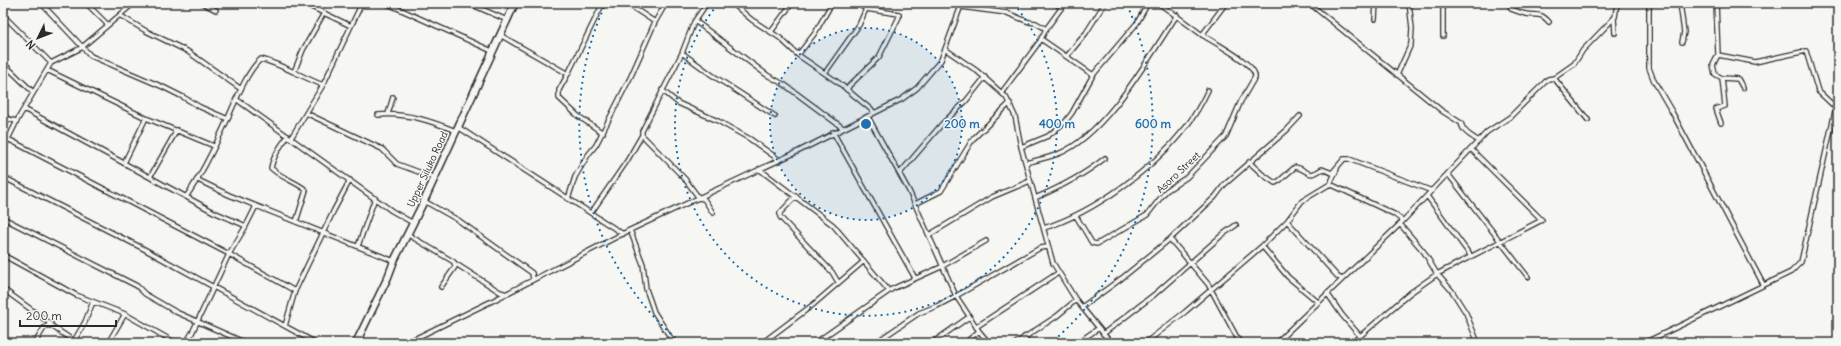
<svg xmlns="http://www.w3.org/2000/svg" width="1841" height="346" font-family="Delius,sans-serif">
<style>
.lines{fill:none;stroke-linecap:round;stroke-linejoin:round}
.street-casing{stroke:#2b2b2b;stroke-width:6}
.primary-casing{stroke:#2b2b2b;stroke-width:9}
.street{stroke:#f6f6f2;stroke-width:3.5}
.primary{stroke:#f6f6f2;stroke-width:6}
.ring{fill:none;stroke:#1f6fb2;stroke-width:2;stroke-dasharray:2 4}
.labels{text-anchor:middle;stroke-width:3;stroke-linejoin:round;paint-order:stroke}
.street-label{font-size:10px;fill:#2b2b2b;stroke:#f6f6f2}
.centre{fill:#1f6fb2;stroke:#f6f6f2;stroke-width:2}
.ring-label{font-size:12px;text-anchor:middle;font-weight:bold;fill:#1f6fb2;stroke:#f6f6f2;stroke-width:3;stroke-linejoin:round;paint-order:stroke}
</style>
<rect width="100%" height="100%" fill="#f6f6f2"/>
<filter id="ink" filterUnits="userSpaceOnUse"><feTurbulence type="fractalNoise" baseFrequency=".025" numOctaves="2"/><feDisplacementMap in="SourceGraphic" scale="8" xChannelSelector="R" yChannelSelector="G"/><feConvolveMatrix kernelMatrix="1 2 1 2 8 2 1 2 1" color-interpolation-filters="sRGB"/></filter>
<g filter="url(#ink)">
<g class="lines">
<defs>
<path id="street" d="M41,3L91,56L163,87L183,97L200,107L228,119
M86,3L108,25
M202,3L216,10
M303,3L351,26
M386,3L492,51
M468,3L507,20
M626,3L655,22
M707,3L694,22L682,53L642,131V135L685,179L699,198L704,199L713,213
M732,3L752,20L780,38L798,55L839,83L874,112
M1054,3L1062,7
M1309,3L1442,111L1461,123C1463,132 1471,136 1479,141
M1443,3V36
M1510,3L1511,9C1516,11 1521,13 1526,14C1538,16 1540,12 1549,22
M1649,3V68L1654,81L1672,112L1763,284
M1680,3L1684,32L1682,42
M1716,3L1718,55L1713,65L1715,74L1722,78L1725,106L1716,109L1721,123
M1476,4L1477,3
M961,7L1007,13L1029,22L1036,23L1046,29
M3,15L51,63
M121,16L146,31L187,51L241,89
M1614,18L1615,33
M1375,19L1376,3
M695,21L767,75L785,85L843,128
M771,32L792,3
M500,35L568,74L559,90V98L578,116L603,133
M1202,35L1226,3
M1041,39L1093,75
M945,49L977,71L1006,97L1015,116L1021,147L1053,263L1076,300L1111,343
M682,53L712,75L775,116
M798,55L815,33L832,3
M1718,55L1755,62L1806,51L1818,91L1836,108
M1067,56L1086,33L1105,3
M3,63L33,92
M47,70L146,118L214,146
M294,72L303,50L324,13
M825,73L859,25L866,9
M568,74L603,3
M1397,75L1411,44L1412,28L1409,3
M1554,78L1574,64L1583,50L1615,17L1617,3
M1722,78L1738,79L1743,88
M662,90L678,103L718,121L750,139L778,159
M847,90L849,86L879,57L899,17V14L866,9L856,3
M1002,92L1040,41L1046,29L1065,3
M236,99L392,211L413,223
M24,109L214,212L246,226
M306,113L382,149L397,164L435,178
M3,114L8,119L16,121
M388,114L393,97
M378,115C405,112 431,121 456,131
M868,117L909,191L956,296L979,331L989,343
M458,127L623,234
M833,132L915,278
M288,136C281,145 273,156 271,168C281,178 295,181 306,190L296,222
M291,138L323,85L362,3
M8,139L229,254L295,291L285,326
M1021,147L1048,136L1065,122L1072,113L1093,75L1137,23L1148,3
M3,149L19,117L51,63L81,48L134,3
M1249,162L1262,174L1275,183L1279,181L1295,167C1309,169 1306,180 1322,169L1332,173L1344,159H1349L1432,191
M124,163L146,118
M1026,163C1036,160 1048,158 1058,154C1106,135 1149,57 1177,15
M759,169L833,225L889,291
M900,173L942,124L966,101L985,77
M1448,174L1528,277
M3,177L144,249L316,343
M150,177L177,130
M198,180L229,195L394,261
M1330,184L1394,214L1403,221
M796,196L780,213V217L832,272L838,282
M1427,196L1470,255
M186,197C203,172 216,145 228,118C236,100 247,71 261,59C283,65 302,77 323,85
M1035,198C1061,187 1084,175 1105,158
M568,199L575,177L588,155L596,145L631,76L655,22L666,3
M424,201L458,220L532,273L533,280
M915,204L941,191L973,139L1010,103
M591,213L627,161L642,135
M1076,216L1092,243L1097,244L1147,215L1166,191L1187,177L1226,136L1241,101L1255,77C1257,64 1211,41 1201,34C1186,23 1173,13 1158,3
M3,218L137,286L145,294L176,312L246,343
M1287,221L1338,277L1342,279
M1400,224L1424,252L1437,274L1452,291L1466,313L1478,343
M1044,228C1095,212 1153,169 1186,127C1195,115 1202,103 1208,90
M630,230L643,264L646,289L651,303L654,312L674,343
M407,234L454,262L455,267L441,287
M929,235L992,197L1030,181
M1170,239L1208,284L1240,343
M358,246L375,198
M1262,246L1288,277L1318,302
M3,255L76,295L125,314L176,343
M456,264L500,292L507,294
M3,289L51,324L47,326
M295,291L334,210L350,180
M1327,293L1342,315L1360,336
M1082,307L1122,278L1170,239L1215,197L1224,185L1287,130L1300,116
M976,327L1058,273
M1103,334L1155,294L1222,235L1236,225
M358,337L366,343
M1024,337L1028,343
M74,341L85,322L93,302
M35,343L44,328L50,325L77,343
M108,343L125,314
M186,343L192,333L229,254L246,226L256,206
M406,343L492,301L630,230L799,151L902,99L917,88L941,60L962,3
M762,343L814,304L864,261
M815,343L892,289L941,267L986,241
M875,343L919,313L937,306L956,296L1040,248L1048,247
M932,343L969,317
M965,343L979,331
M1016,343L1057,316L1076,300
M1077,343L1099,328
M1145,343L1185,312L1262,246L1287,221L1302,201L1330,184L1337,169
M1276,343L1400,224L1487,132L1510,117L1548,79L1554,78L1588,120
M1352,343L1410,293L1437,274L1542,220L1471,149
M1644,343L1791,272L1801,262L1838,98"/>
<path id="primary" d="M356,343L388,277L394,261L424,201L515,3"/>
</defs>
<use href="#street" class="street-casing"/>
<use href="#primary" class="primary-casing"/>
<use href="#street" class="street"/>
<use href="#primary" class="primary"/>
</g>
</g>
<circle cx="866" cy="124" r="96" fill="#1f6fb2" fill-opacity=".12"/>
<g class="ring">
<circle cx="866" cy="124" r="96"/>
<path d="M1014 4A191 191 0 1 1 718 4"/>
<path d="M680 342A287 287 0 0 1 605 5M1127 5A287 287 0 0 1 1052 342"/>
</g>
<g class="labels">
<g class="street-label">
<text transform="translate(427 169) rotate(-65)" y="4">Upper Siluko Road</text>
<text transform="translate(1178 172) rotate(-43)" y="4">Asoro Street</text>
</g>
</g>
<circle cx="866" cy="124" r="6" class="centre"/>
<g class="ring-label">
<text x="962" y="128">200 m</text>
<text x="1057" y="128">400 m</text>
<text x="1153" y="128">600 m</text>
</g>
<rect width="1841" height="346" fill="none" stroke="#f6f6f2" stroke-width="16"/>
<rect x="8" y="8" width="1825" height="330" fill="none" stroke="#2b2b2b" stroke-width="1.5" filter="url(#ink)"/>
<g transform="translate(38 38) rotate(227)" stroke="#f6f6f2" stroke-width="3" paint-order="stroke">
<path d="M0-3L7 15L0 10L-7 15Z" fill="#2b2b2b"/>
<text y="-6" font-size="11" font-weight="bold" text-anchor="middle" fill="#2b2b2b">N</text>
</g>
<path d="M20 320v6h96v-6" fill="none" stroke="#2b2b2b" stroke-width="2"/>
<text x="26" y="320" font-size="12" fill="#2b2b2b" stroke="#f6f6f2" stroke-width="3" paint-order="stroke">200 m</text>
</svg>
